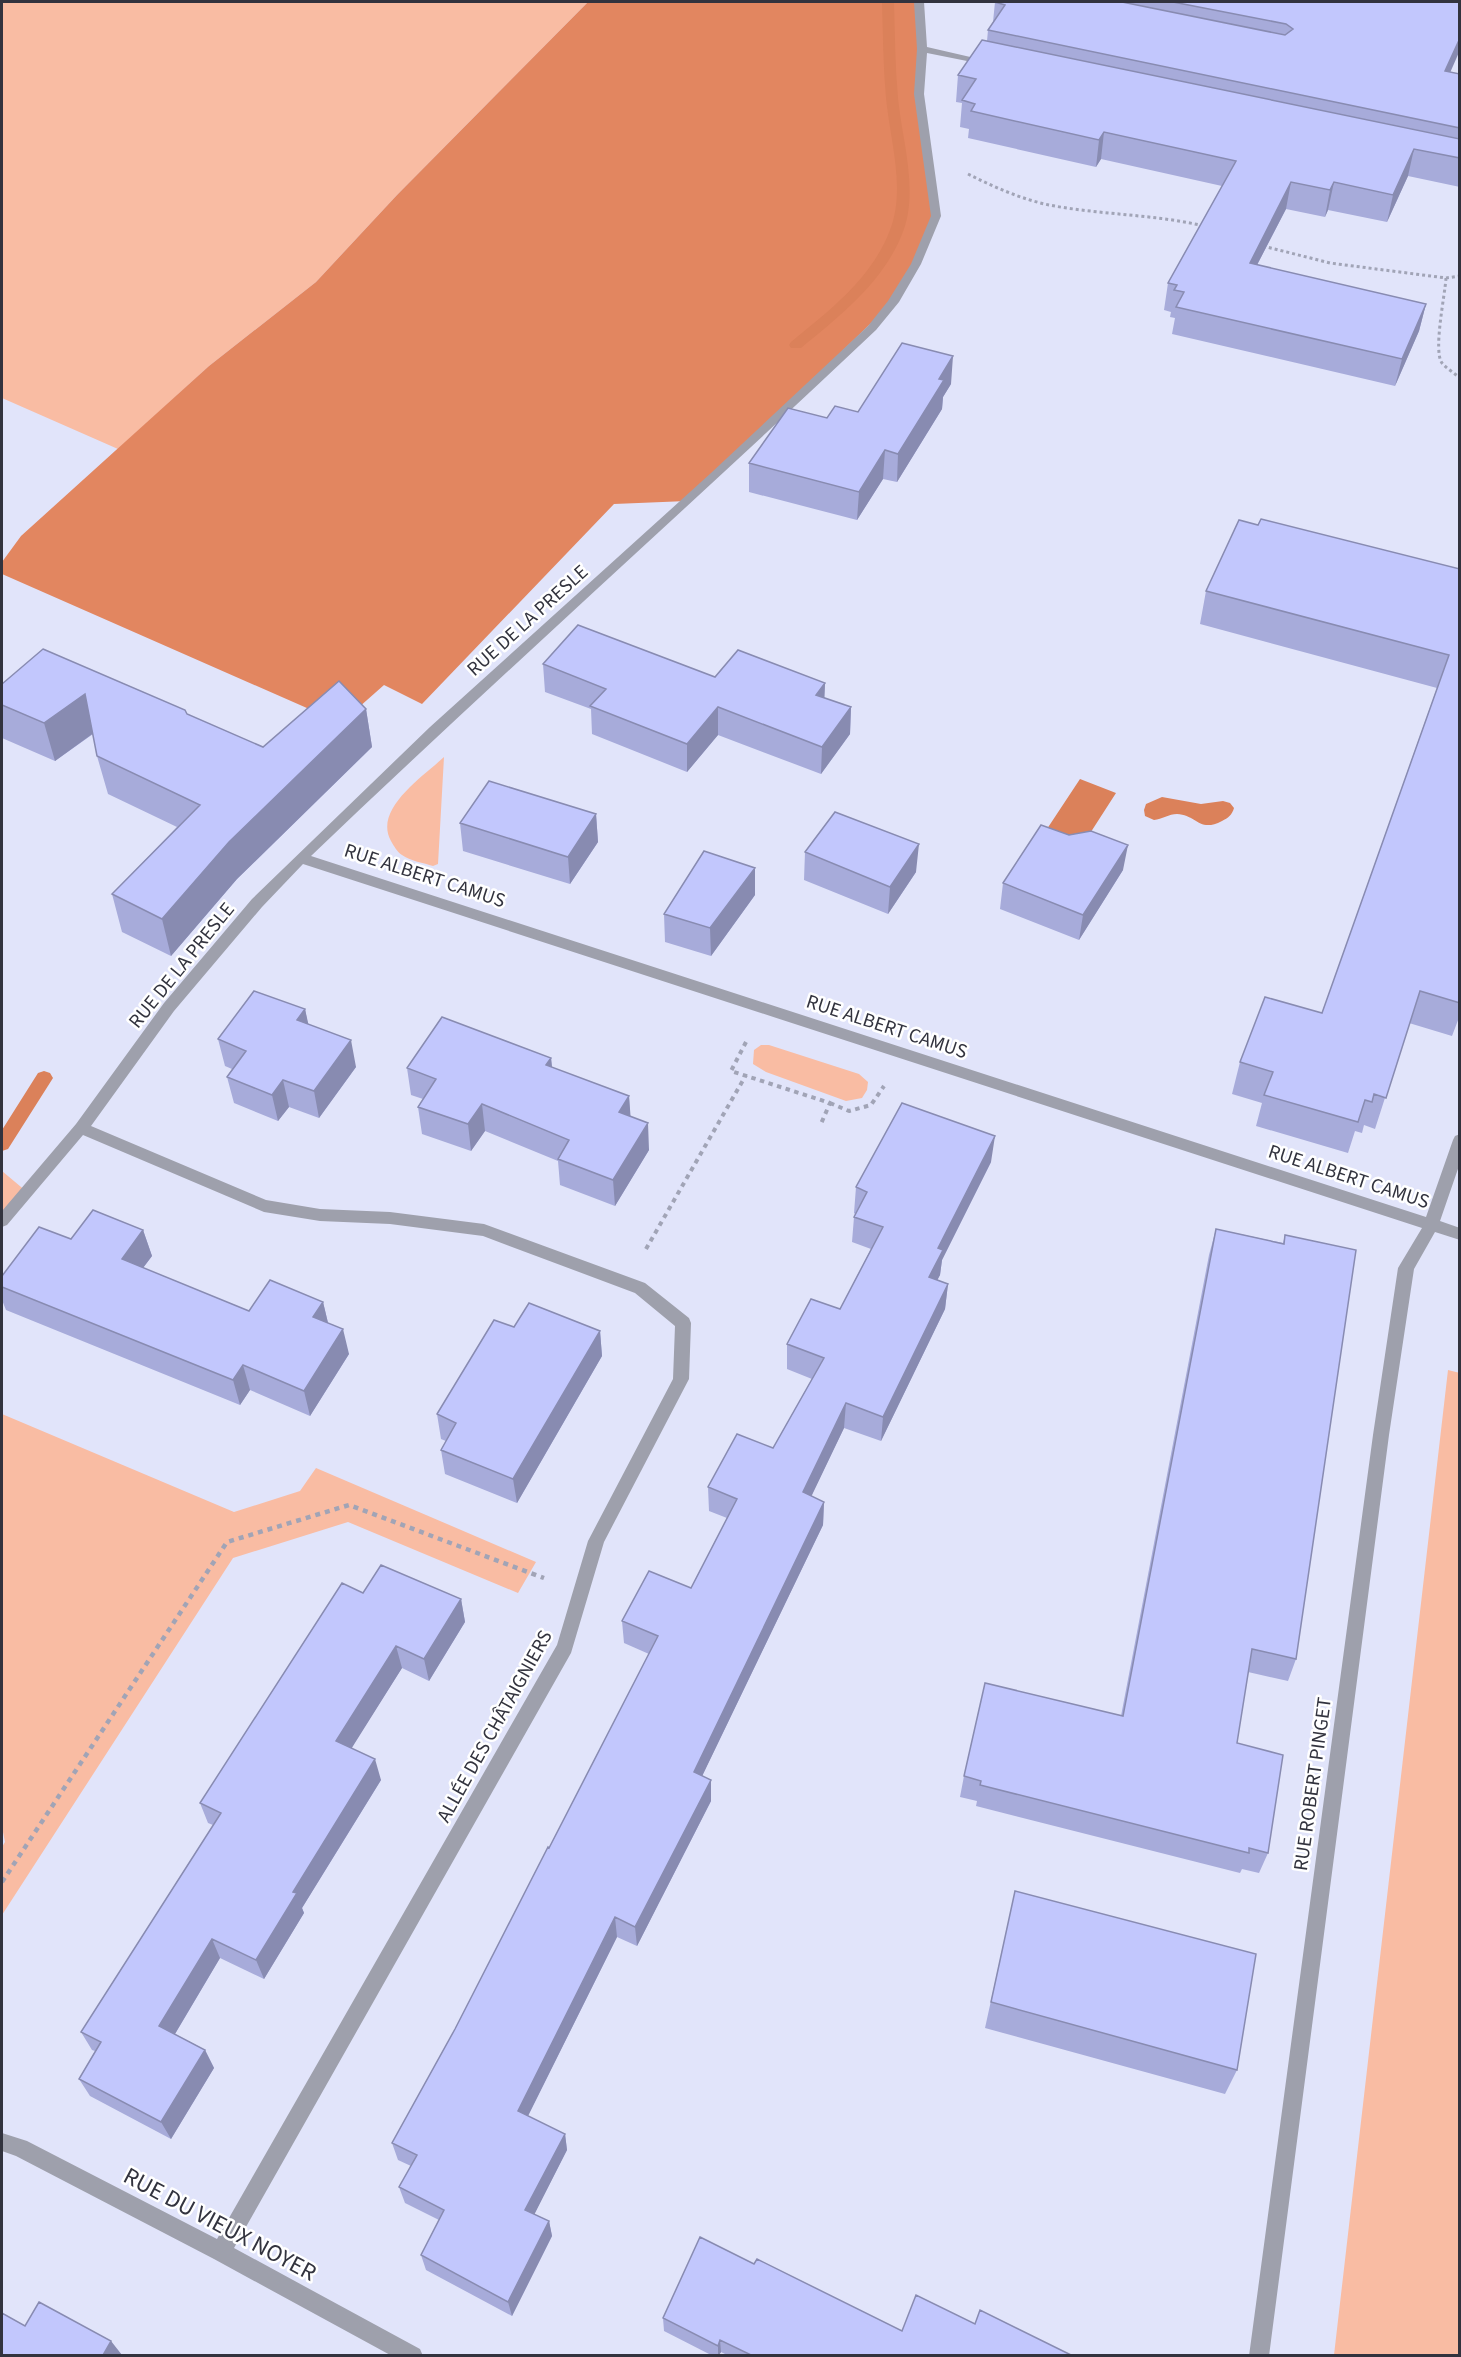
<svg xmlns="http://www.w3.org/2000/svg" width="1461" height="2357" font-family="'Source Sans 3',sans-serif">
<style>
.green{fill:#f9bca3}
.forest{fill:#e28660}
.water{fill:#db815a}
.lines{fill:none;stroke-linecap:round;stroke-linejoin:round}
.stream{fill:#db815a;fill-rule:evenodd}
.path-far2{stroke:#a1a4b6;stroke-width:3;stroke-dasharray:3 3;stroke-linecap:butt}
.path-far1{stroke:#a1a4b6;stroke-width:4;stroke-dasharray:4.5 4.5;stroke-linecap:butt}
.path{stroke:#a1a4b6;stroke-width:4.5;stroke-dasharray:5 5;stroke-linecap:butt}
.minor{fill:#9ea0ac;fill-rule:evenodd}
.wall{fill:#a7abda}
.shaded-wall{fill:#888bb1}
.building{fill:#c2c7fd;stroke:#888bb1;stroke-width:1.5}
.labels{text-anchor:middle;stroke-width:5;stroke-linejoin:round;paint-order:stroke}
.street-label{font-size:20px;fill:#32333e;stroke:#fff}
.near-street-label{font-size:24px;fill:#32333e;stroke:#fff}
</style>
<rect width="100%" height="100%" fill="#e1e4fa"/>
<path class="green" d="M2,2H588L397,195L316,282L209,366L118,449L2,398Z
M444,757L438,864L433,866C424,863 410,861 402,855C397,852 394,846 391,841C373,809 424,776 444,757Z
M761,1045H769L859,1074L868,1082L867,1090L862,1098L846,1101L766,1072L753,1064L754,1050Z
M2,1171L27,1192L2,1221Z
M1448,1370L1460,1373L1459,2355H1334Z
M2,1414L234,1512L300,1491L316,1468L536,1562L518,1593L348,1522L233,1558L2,1915V1847L5,1842L2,1827Z"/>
<path class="forest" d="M588,2H919L922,49L919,94L936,216L893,302L687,501L614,504L422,704L384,685L341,723L2,574V562L21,536L209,366L316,282L397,195Z"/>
<path class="water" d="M1080,779L1116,793L1078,852L1041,838Z
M1162,797L1201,804L1223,801L1230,803L1234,808C1232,815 1228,818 1222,821C1199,833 1197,815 1177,814C1169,814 1162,819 1154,820L1145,816L1144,810L1146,804Z"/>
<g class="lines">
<path class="stream" d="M882,2H894C895,34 895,66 898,98C902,139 918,188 904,229C886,280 841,315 801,348H791L789,345L791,342C830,310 872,278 890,230C906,189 890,140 886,98C883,66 883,34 882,2Z
M44,1071L50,1073L53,1078L8,1149L2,1151V1130L38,1073Z"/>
<path class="path-far2" d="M968,174C994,187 1021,199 1049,205C1101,215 1153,214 1204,226
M1263,246L1330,263L1446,278L1460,276
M1446,278C1445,295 1433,351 1442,363C1446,368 1454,373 1460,378"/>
<path class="path-far1" d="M746,1042L731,1071L830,1103L820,1126
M830,1103L849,1111L871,1105L884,1086
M646,1249L746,1075"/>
<path class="path" d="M2,1882L227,1542L349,1505L544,1578"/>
<path class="minor" d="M914,2H924L927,47L992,62L987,65L927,53L924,94L941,216L921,264L899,302L876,330C689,507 497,678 311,856L1426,1217L1453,1140L1455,1136L1460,1134V1163L1440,1221L1460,1228V1240L1435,1232L1414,1269L1389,1435L1269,2356H1249L1373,1435L1398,1268L1422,1228L303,864L262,907L174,1011L91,1126L266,1200L320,1209L390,1212L484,1224L645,1283L689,1318L691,1323L689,1379L604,1542L571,1653L234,2248L420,2349L423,2356H392L214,2259L16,2156L2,2151V2133L27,2141L217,2239L557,1645L588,1541L673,1379L675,1326L635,1293L483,1236L390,1224L320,1221L264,1212L83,1135L7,1225L2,1227V1211L76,1124L164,1003L252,899L430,727L711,473L868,326L888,301L911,264L931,216L914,94L917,49Z"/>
</g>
<path class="wall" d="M995,2H1460L1450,72L1460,74V187L1408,176L1387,222L1328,210L1325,217L1286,209L1257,265L1426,304L1419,331L1395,386L1172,334L1175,318L1170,317L1171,312L1164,310L1168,283L1222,186L1101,159L1096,167L968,138L969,129L960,127L962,103L956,102L958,75L987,41L988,30L993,22Z
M951,384L943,397L942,409L897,482L883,479L857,520L749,492V463L827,418L858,412Z
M1258,525L1460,569V1015L1452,1036L1409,1023L1375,1129L1364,1125L1362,1133L1355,1131L1348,1153L1256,1126L1262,1103L1232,1094L1240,1062L1322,1013L1437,688L1200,624L1206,591Z
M543,664L715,677L825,683L824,698L851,707L850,734L821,774L718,735L687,772L592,734L591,709L545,692Z
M2,684L187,714L263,747L366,709L372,747L237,879L171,956L122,932L112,894L177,827L108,794L97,756L93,734L55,761L2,738Z
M596,814L598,842L570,884L463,851L460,823Z
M805,852L916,872L888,914L804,880Z
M1123,870L1079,940L1000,909L1003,883Z
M755,895L711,956L665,942L664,914Z
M305,1009L308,1025L356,1067L319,1118L289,1107L278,1121L234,1103L227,1077L232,1069L225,1066L218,1039Z
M551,1058L552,1068L629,1096L630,1116L649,1150L615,1206L560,1185L558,1161L485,1131L471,1151L422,1134L418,1107L423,1099L411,1095L407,1068Z
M991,1162L942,1260L940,1275L937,1280L948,1284L945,1309L881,1441L844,1428L811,1496L824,1502L823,1525L702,1776L711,1780V1801L637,1946L617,1937L528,2116L565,2134L567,2150L534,2214L549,2221L552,2236L512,2316L426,2270L421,2255L439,2220L405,2203L399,2187L411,2166L398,2160L392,2143L455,2029L549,1848L649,1654L624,1643L622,1621L691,1588L727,1518L709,1511L708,1487L773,1448L812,1379L787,1369V1344L840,1309L871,1249L852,1242L854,1217L855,1214L854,1213L856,1187Z
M1216,1229L1283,1243L1285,1235L1296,1659L1288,1681L1248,1672L1237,1743L1268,1853L1259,1873L1242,1869L1240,1873L976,1806L977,1801L960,1797L964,1776L1121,1716L1209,1255Z
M143,1230L152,1256L143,1268L249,1311L323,1302L328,1323L349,1354L310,1416L250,1390L240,1405L6,1310L2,1300V1276L71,1239Z
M514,1327L600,1331L602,1356L517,1503L445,1474L441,1450L446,1441L441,1439L437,1414Z
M363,1593L461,1599L465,1622L429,1681L402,1668L351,1748L381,1780L302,1908L304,1913L264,1979L220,1958L175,2034L205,2050L214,2068L171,2139L90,2096L79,2079L95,2051L92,2050L81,2032L213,1825L208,1823L200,1803Z
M1015,1891L1237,2070L1225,2094L985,2028Z
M754,2264L902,2331L975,2324L1071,2355H727L721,2352L719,2355H711L664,2331L663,2318Z"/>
<path class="shaded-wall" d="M1460,38V50L1439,98L1445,71Z
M1104,132L1101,159L1096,167L1099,140Z
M1414,149L1408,176L1387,222L1393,195Z
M1291,182L1286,209L1244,290L1250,263Z
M1334,182L1328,210L1325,217L1330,190Z
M1426,304L1419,331L1395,386L1402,359Z
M953,356L951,384L943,397L942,409L897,482L898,454L939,379Z
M885,450L883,479L857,520L859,492Z
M825,683L824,710L816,695Z
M85,694L95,732L55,761L44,723Z
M718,707V735L687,772V744Z
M851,707L850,734L821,774L822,747Z
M366,709L372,747L237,879L171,956L162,919L229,842Z
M596,814L598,842L570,884L568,857Z
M919,844L916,872L888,914L890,887Z
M1128,845L1123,870L1079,940L1083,915Z
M755,868V895L711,956L710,928Z
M305,1009L311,1036L297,1020Z
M351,1040L356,1067L319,1118L314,1091Z
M551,1058L554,1085L546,1065Z
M283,1080L289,1107L278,1121L272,1095Z
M629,1096L631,1122L619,1112Z
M482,1104L485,1131L471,1151L468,1124Z
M648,1123L649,1150L615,1206L613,1180Z
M995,1136L991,1162L942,1260L940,1275L926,1302L929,1277L938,1248Z
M143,1230L152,1256L130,1285L122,1259Z
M948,1284L945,1309L881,1441L883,1417Z
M323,1302L329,1327L313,1317Z
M343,1329L349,1354L310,1416L304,1391Z
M600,1331L602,1356L517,1503L513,1479Z
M243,1365L250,1390L240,1405L233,1380Z
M846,1403L844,1428L802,1516L803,1492Z
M824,1502L823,1525L694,1793V1772Z
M461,1599L465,1622L429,1681L424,1659Z
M396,1646L402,1668L343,1762L336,1741Z
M375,1759L381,1780L302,1908L304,1913L264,1979L256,1960L293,1892Z
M711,1780V1801L637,1946L635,1927Z
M615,1917L617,1937L522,2128L518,2111Z
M212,1939L220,1958L169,2044L159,2026Z
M205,2050L214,2068L171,2139L161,2122Z
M565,2134L567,2150L529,2225L525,2210Z
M549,2221L552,2236L512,2316L508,2302Z
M720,2340L721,2352L719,2355H718V2346Z
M111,2341L122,2355H103Z"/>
<path class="building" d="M995,2H1122L1285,35L1293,29L1286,24L1173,2H1460V38L1445,71L1460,74V128L988,30L1005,5Z
M982,40L1460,139V158L1414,149L1393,195L1334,182L1330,190L1291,182L1250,263L1426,304L1402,359L1176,307L1184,292L1174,290L1177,285L1168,283L1236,161L1104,132L1099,140L971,111L975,104L962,100L976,79L958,75Z
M902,343L953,356L939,379L944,380L898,454L885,450L859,492L749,463L788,408L827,418L835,406L858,412Z
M1261,519L1460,569V1003L1420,991L1386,1098L1374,1094L1372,1102L1365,1100L1358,1122L1264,1095L1273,1072L1240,1062L1265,997L1322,1013L1449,655L1206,591L1239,520L1258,525Z
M578,625L715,677L738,650L825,683L816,695L851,707L822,747L718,707L687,744L590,706L606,689L543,664Z
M43,649L185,710L187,714L263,747L339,681L366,709L229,842L162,919L112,894L200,805L97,756L85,694L44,723L2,705V684Z
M489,781L596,814L568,857L460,823Z
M835,812L919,844L890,887L805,852Z
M1041,825L1069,835L1091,831L1128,845L1083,915L1003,883Z
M704,851L755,868L710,928L664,914Z
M254,991L305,1009L297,1020L351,1040L314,1091L283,1080L272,1095L227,1077L246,1051L218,1039Z
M442,1017L551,1058L546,1065L629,1096L619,1112L648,1123L613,1180L558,1159L569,1140L482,1104L468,1124L418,1107L436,1079L407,1068Z
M902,1103L995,1136L938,1248L943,1250L929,1277L948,1284L883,1417L846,1403L803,1492L824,1502L694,1772L711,1780L635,1927L615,1917L518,2111L565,2134L525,2210L549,2221L508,2302L421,2255L444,2210L399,2187L417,2155L392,2143L455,2029L548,1847L549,1848L658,1636L622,1621L649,1571L691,1588L737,1499L708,1487L737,1434L773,1448L824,1358L787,1344L811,1299L840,1309L883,1227L854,1217L867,1192L856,1187Z
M93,1210L143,1230L122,1259L249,1311L270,1280L323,1302L313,1317L343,1329L304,1391L243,1365L233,1380L2,1287V1276L39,1227L71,1239Z
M1216,1229L1284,1244L1285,1235L1356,1250L1296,1659L1252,1649L1237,1743L1283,1755L1268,1853L1249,1848V1853L980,1785L981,1781L964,1776L985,1683L1123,1716Z
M529,1303L600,1331L513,1479L441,1450L456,1423L437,1414L494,1320L514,1327Z
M381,1565L461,1599L424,1659L396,1646L336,1741L375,1759L293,1892L297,1893L256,1960L212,1939L159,2026L205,2050L161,2122L79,2079L101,2042L81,2032L221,1813L200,1803L342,1583L363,1593Z
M1015,1891L1256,1954L1237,2070L991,2002Z
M700,2237L754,2264L757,2259L902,2331L916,2295L975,2324L980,2310L1071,2355H751L720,2340L718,2346L663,2318Z
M39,2302L111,2341L103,2355H2V2313L25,2326Z"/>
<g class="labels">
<g class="street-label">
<text transform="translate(527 620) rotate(-42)" y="7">RUE DE LA PRESLE</text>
<text transform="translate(425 875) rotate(18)" y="7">RUE ALBERT CAMUS</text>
<text transform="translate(181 965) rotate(-51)" y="7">RUE DE LA PRESLE</text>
<text transform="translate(887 1026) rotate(18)" y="7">RUE ALBERT CAMUS</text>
<text transform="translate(1349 1176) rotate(18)" y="7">RUE ALBERT CAMUS</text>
<text transform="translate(494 1726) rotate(-61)" y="7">ALLÉE DES CHÂTAIGNIERS</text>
<text transform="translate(1312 1784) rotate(-82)" y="7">RUE ROBERT PINGET</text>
</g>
<g class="near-street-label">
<text transform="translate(220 2224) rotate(28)" y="8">RUE DU VIEUX NOYER</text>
</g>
</g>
<rect width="1461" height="2357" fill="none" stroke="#32333e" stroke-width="6"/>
</svg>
